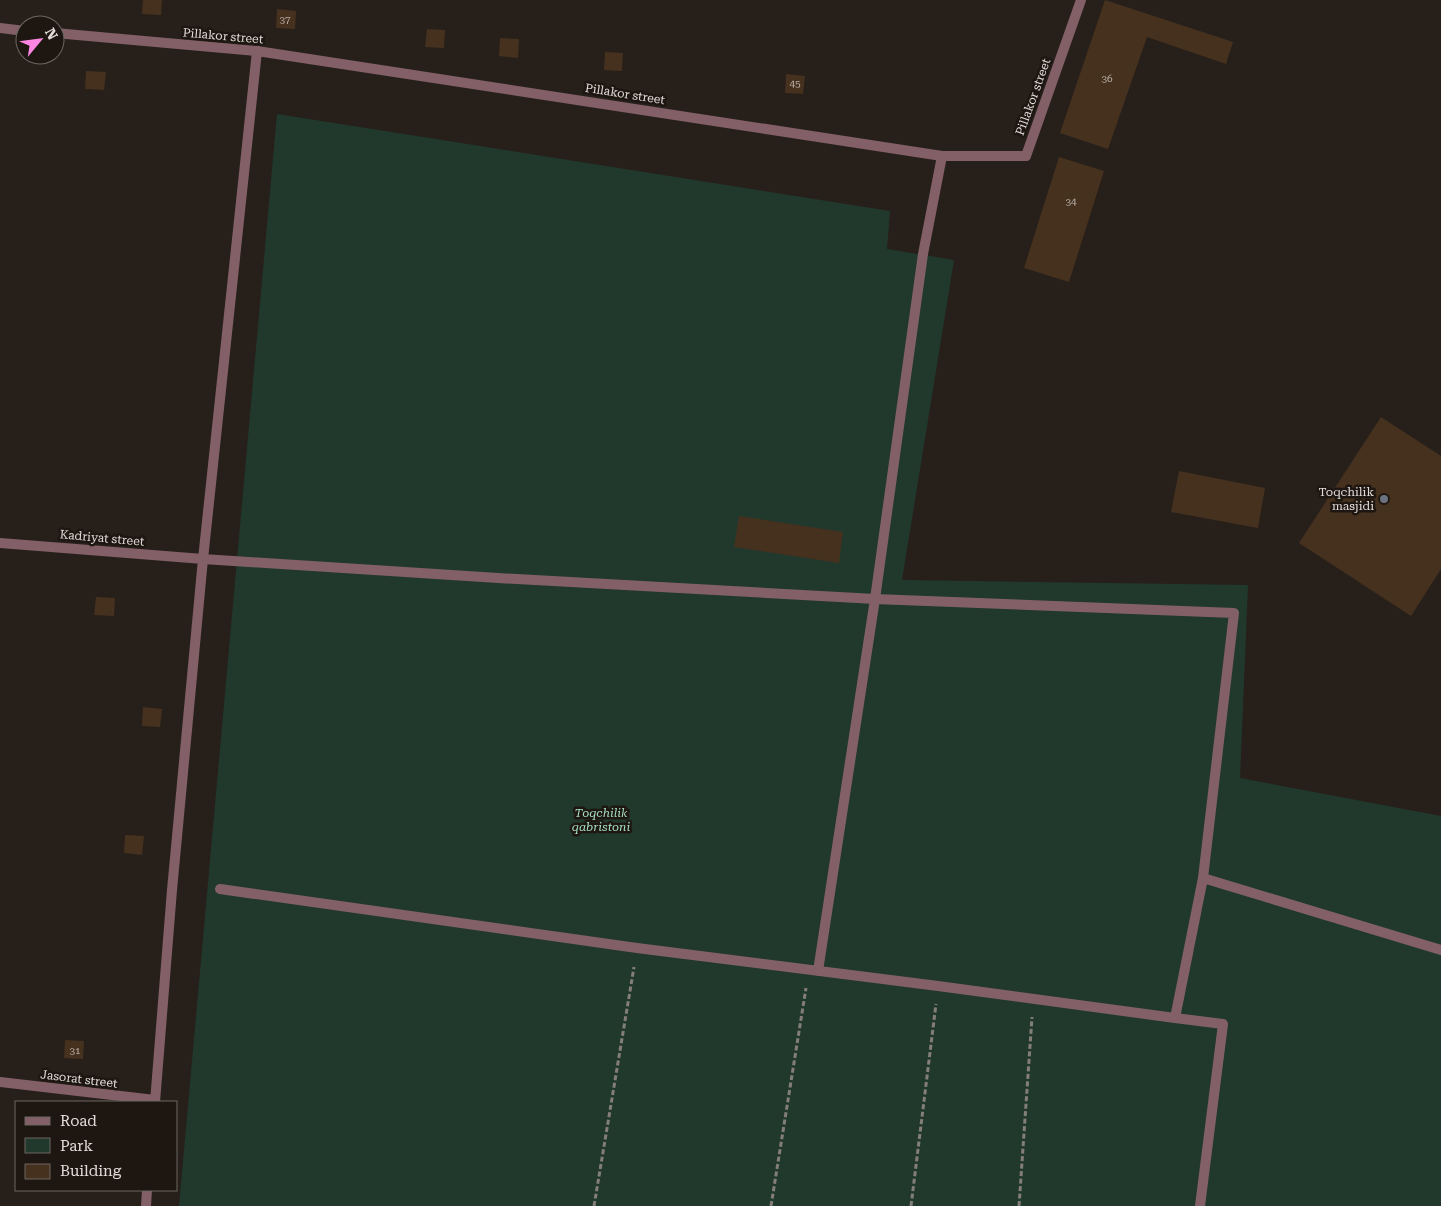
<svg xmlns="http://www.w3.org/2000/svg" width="1441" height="1206" font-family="'Roboto Serif',serif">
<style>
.green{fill:#21392d}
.building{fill:#46311f}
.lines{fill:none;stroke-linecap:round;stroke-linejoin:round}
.path{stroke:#847e79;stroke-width:3;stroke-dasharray:5 2.5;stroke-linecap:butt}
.service{stroke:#836067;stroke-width:10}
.minor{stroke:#836067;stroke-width:10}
.worship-dot{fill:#6b7280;stroke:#1e1711;stroke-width:2}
.labels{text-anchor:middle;stroke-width:5;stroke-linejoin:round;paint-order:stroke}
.number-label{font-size:10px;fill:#bab1aa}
.street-label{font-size:12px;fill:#e1dcd8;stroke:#1e1711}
.poi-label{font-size:12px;fill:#e1dcd8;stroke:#1e1711;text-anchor:end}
.park-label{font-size:12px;font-style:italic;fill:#a5dfc1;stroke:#1e1711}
</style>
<rect width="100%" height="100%" fill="#27201a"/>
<path class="green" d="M277,114L890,211L887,249L954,260L902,580L1248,585L1240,778L1441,816V1206H179Z"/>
<path class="building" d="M143,0H162L161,15L142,14Z
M1105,0L1233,42L1226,64L1147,37L1108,149L1060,133Z
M277,9L296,11L295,29L276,28Z
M427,29L445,30L444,48L425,47Z
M500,38L519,39L518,58L499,56Z
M605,52L623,53L622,71L604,70Z
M86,71L106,72L104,90L85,89Z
M786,74L805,76L803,94L785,93Z
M1059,157L1104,171L1069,282L1024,268Z
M1381,417L1441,456V569L1411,616L1299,543Z
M1179,471L1265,488L1258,528L1171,512Z
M739,516L843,532L839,563L734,547Z
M96,597L115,598L114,616L94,615Z
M143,707L162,709L160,727L142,726Z
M125,835L144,836L142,855L124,853Z
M65,1040L84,1041L83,1059L64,1058Z"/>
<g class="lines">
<path class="path" d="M594,1206L634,967
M771,1206L806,988
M911,1206L936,1004
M1019,1206L1032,1017"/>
<path class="service" d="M257,51L203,559L498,578L875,599L1234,613L1203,878L1441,950
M220,889L637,948L938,986L1175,1018
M818,971L875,599L923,254L942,156
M1200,1206L1223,1024L1175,1018L1203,878"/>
<path class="minor" d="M0,28L25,31
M55,33L257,51L942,156H1026L1081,0
M0,543L203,559L172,890L155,1102
M0,1082L155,1100
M146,1206L147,1190"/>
</g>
<circle class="worship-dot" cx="1384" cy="499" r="5"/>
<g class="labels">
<g class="number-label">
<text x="285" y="23">37</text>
<text x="1107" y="82">36</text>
<text x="795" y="87">45</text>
<text x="1071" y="205">34</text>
<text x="75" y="1054">31</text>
</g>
<g class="street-label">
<text transform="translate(223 36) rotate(5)" y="4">Pillakor street</text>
<text transform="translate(625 94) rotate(9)" y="4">Pillakor street</text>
<text transform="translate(1033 97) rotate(-70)" y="4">Pillakor street</text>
<text transform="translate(102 538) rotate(5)" y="4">Kadriyat street</text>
<text transform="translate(79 1079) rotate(7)" y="4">Jasorat street</text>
</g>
<g class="poi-label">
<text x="1374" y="496">Toqchilik<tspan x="1374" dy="14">masjidi</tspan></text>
</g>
<g class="park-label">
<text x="601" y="817">Toqchilik<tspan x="601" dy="14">qabristoni</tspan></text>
</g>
</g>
<rect x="15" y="1101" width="162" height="90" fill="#1e1711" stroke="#6c6661"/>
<rect x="25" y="1117" width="25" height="8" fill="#836067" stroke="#6c6661"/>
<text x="60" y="1126" font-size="15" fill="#e1dcd8">Road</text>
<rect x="25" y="1138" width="25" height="15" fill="#21392d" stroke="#6c6661"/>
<text x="60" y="1151" font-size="15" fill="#e1dcd8">Park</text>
<rect x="25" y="1164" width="25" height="15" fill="#46311f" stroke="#6c6661"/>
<text x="60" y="1176" font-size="15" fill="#e1dcd8">Building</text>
<g transform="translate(40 40) rotate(61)"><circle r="24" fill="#1e1711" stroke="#6c6661"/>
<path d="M0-4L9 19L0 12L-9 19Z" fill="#fd86e2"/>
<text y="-8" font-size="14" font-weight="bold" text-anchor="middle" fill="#e1dcd8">N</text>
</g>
</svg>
